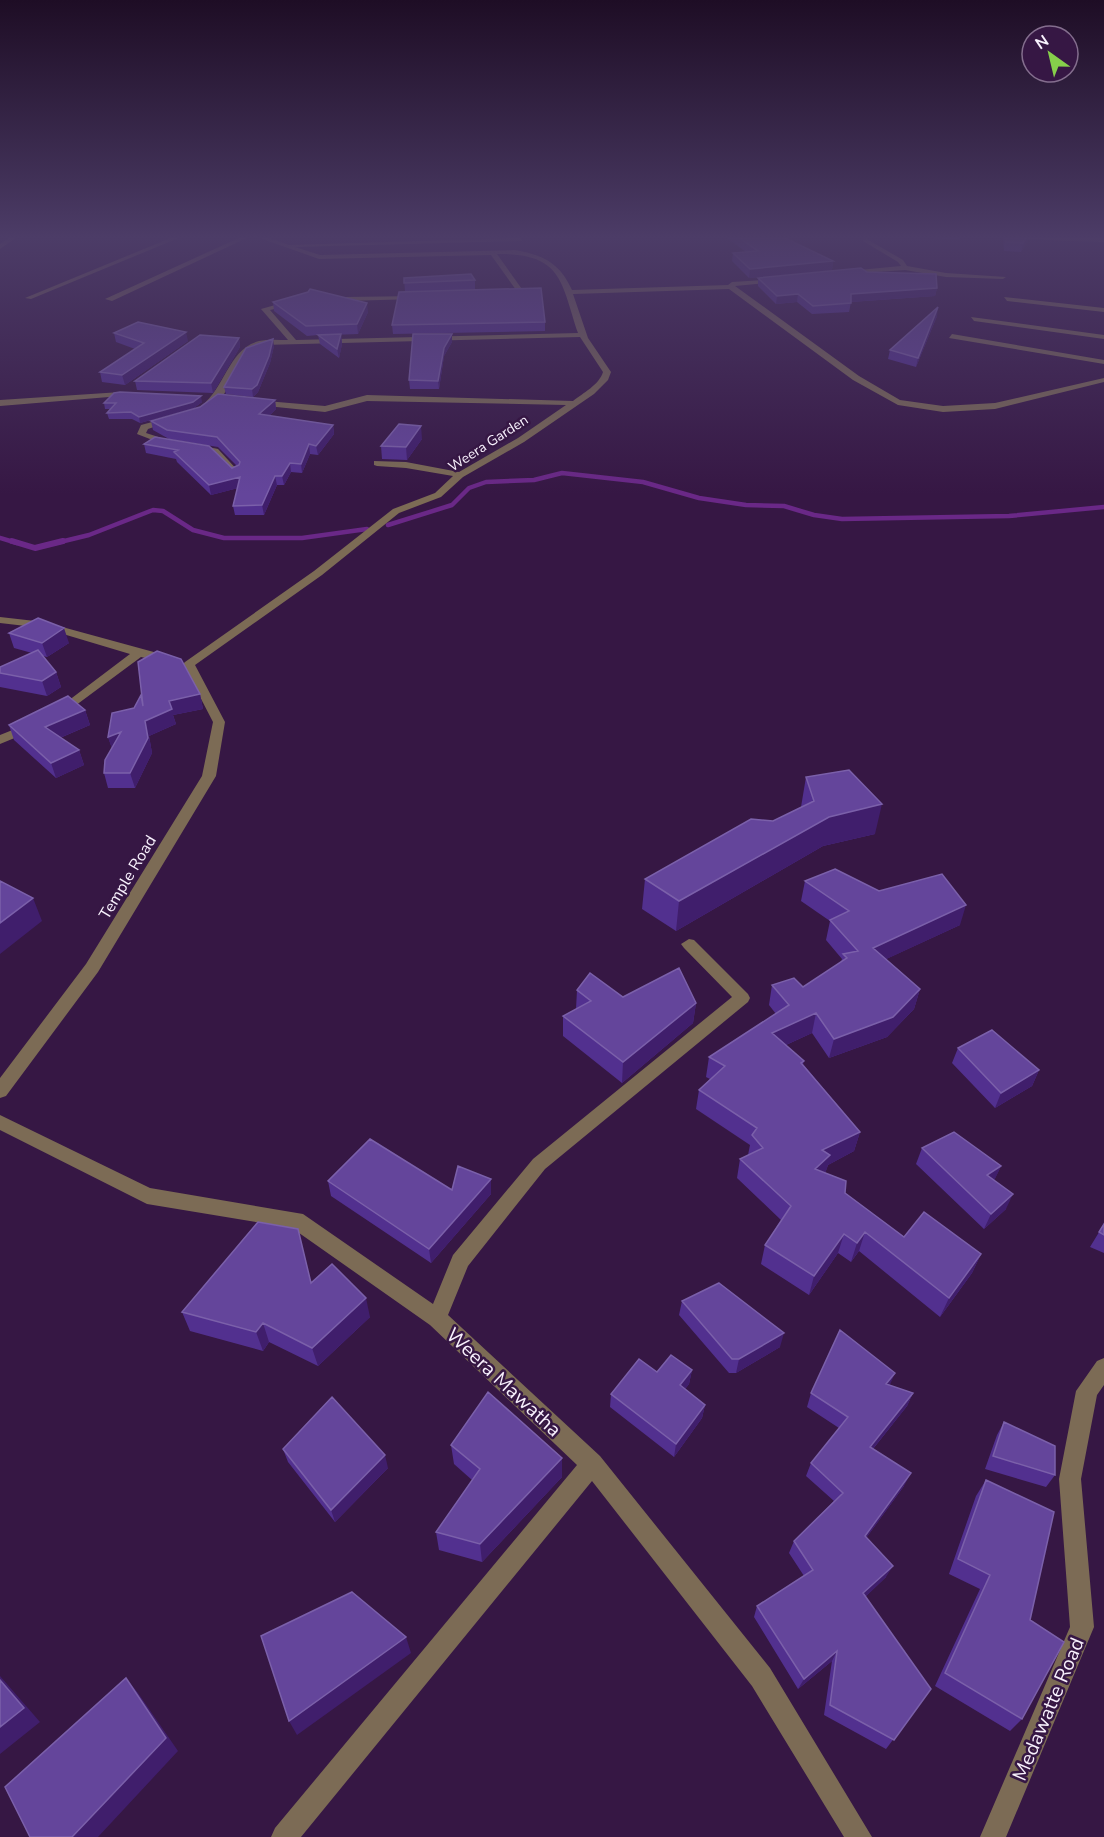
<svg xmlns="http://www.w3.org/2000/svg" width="1104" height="1837" font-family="'Nunito Sans',sans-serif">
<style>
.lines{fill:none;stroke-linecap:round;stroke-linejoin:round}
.stream-far1{stroke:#6a2887;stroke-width:4.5}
.stream{stroke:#6a2887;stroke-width:6}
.street{fill:#7c6b55;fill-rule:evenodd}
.wall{fill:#52308f}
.shaded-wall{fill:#401e6c}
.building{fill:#64459b;stroke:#7b60aa;stroke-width:1.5}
.labels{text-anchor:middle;stroke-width:5;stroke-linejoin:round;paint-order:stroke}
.far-street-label{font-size:14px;fill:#f8f1fd;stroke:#361744}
.street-label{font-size:16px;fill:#f8f1fd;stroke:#361744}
.near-street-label{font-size:20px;fill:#f8f1fd;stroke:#361744}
</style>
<rect width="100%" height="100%" fill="#361744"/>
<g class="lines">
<path class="stream-far1" d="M388,525L452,505L469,488L486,482L534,480L562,473L643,482L699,498L746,505L784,506L814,515L842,519L1009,516L1104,507
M0,538L17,543
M56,543L89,535L153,510L163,511L193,530L224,538H302L367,529"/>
<path class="stream" d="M12,541L35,548L63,541"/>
<path class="street" d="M10,237H17L0,249V244Z
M173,237H181L31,299L25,298Z
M241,237H249L112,301L105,299Z
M257,237H266L289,245L520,238L522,241L295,247L320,255L515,250C543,255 560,263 572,290L728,285L732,282L778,279L776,282L735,286L859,376L900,400L943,406L995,403L1104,378V382L995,409L943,412L898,405L853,380L729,289L573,294L588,338L611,372L608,380L594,394L524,442L463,477L441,497L399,513L322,575L195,665L225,722L216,776L98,972L6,1096L0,1098V1078L86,964L202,776L213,722L183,664L185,662L314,571L393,509L435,493L453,476L406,468L377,466L374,465V461L406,462L459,472L518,438L566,405L367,401L325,412L257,405L253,402L254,400L325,406L367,395L573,401C583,393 599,385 603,372L580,337L262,345C257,348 249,350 245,354C233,369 225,411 201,410V406C226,387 228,349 259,341C268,339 279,340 288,340L261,309L293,300L296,304L270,310L296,340L578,333C561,281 562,253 497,254L524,292L507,295L505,292L516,290L491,255L319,259Z
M1012,237L1104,238V242L1015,239Z
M865,238L903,260L907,266L946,273L1006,277L1003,279L946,277L905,270L846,274L848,271L901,266L898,262L863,241Z
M419,296L417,299L345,301L341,299L345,297Z
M1004,297L1104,308V312L1007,301Z
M971,317L1104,335V339L974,321Z
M952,334L1104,360V364L949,338Z
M121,392L136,396L132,398L121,396L0,406V400Z
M167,418L174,420L148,429L146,433L174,442V446H168L137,434L141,425Z
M194,444L218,449L240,473L232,475L212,453L191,449V445Z
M0,617L44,622L172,657L174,659L168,663L141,657L60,717L54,713L56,710L130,654L43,628L0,623Z
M30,723L34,724V730L0,744V735Z
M689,939L694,940L748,994L750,998L748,1002L545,1169L468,1266L448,1315L600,1456L770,1668L872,1837H844L752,1686L592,1481L301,1837H271L275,1828L577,1465L430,1325L292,1228L147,1204L0,1130V1115L150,1188L303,1214L433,1304L453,1255L533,1159L732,997L684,948L681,944Z
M1104,1358V1385L1097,1395L1081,1479L1094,1627L1006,1837H980L1070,1627L1059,1479L1076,1391L1097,1361Z"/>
</g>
<path class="wall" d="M727,237H783L833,261L832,270L749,278L732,261L733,253L746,252L727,238Z
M916,237H960V240Z
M1003,237H1028L1027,242L1021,252L1004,251Z
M867,272L937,288L935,296L851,302L849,312L812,314L797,302L776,304L758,286V278Z
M404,278L475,280V289L545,322V331L393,334L392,325L405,292Z
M273,302L368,312L358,334L331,335L341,334L342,344L339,358L320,344L318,335L307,336L274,311Z
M937,316L916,367L888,359L890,350Z
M114,333L188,341L125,385L102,382L100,372L135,349L116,342Z
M452,334V342L444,356L439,389H410L409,380Z
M239,338L240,347L213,393L137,390L135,381Z
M274,346L270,363L258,392L253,397L226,394L224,387Z
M275,400L276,409L269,416L333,425L334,434L318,455L310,454L302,473L291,472L284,485H277L264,515H235L233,506L238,488L211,495L177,462L176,459L146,453L144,444L209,446L232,468L237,466L218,447L169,439L153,430L151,421Z
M202,402L194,408L140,423L132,419H109L107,413L110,409H105L104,403Z
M422,439L407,460L382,459L381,446Z
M9,633L69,643L47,657L43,656L56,672L61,687L47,696L0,687V667L32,653L14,648Z
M200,694L203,709L173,715L176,724L149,736L152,753L135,788H108L104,773L112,748L108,737L134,708Z
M85,710L90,725L60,738L79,750L84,765L56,778L14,740L9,725Z
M806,777L875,834L823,846L676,931L642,909L645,879L773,821L801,807Z
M805,881L879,891L960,925L886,959L920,989L914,1009L887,1037L829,1058L812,1033L786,1045L804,1061L803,1064L860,1132L854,1151L828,1165L825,1173L845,1193L904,1237L981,1254L972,1273L940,1317L859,1251L851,1262L838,1253L809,1295L761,1264L765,1245L781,1220L737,1178L740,1159L748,1155L750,1145L696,1109L699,1090L710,1079L706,1077L709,1057L776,1014L769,1005L772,985L803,987L841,962L842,959L826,940L830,921L801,901Z
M577,990L623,997L696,1003L693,1023L622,1083L563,1036V1016L576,1009Z
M958,1048L1039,1070L1032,1086L995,1108L952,1063Z
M922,1148L1001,1166L994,1180L1006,1209L984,1229L916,1164Z
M491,1179V1194L431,1263L331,1196L328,1181L452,1190Z
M1104,1224V1253L1090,1247Z
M312,1283L370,1317L318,1366L269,1342L263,1351L190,1331L182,1312Z
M682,1301L780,1347L736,1373H729L679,1315Z
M692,1370L689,1384L685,1389L705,1405L702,1418L674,1457L610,1407L611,1394L657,1372Z
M890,1385L913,1393L907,1406L873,1449L904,1486L866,1538L886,1577L865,1597L931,1689L886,1749L824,1715L832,1661L798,1689L754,1617L757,1606L804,1576L789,1553L794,1541L834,1501L806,1476L811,1463L839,1428L807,1407L811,1393Z
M1004,1422L1055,1475L1046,1487L985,1469L997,1435Z
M451,1445L562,1458V1477L482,1562L439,1550L436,1532L472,1480L454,1464Z
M283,1449L388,1468L335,1522L288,1462Z
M986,1480L1030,1620L1022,1719L1010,1731L935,1686L980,1589L949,1574L976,1496Z"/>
<path class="shaded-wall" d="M1027,237H1028L1027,242L1021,252L1023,243Z
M833,261L832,270L749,278L750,269Z
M937,288L935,296L850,302L851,294Z
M798,294L797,302L776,304L777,296Z
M367,303L368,312L358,334L357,324Z
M938,307L937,316L916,367L918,358Z
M186,332L188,341L125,385L122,375Z
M341,334L342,344L339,358L337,349Z
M452,334V342L444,356L439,389L438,381L444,348Z
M239,338L240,347L213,393L211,383Z
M273,339L274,346L270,363L258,392L253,397L252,389Z
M201,396L202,402L194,408L140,423L139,417Z
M275,400L276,409L261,424L259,414Z
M333,425L334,434L318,455L316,446Z
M421,426L422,439L407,460L406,447Z
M309,444L310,454L302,473L301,464Z
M290,463L291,472L284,485L282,476Z
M275,476L277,485L264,515L262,505Z
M240,477L242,487L211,495L209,485Z
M64,628L69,643L47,657L42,643Z
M56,672L61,687L47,696L42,681Z
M200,694L203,709L173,715L176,724L149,736L152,753L135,788L130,773L143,706Z
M85,710L90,725L50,742L45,727Z
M121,732L113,752L108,737Z
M79,750L84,765L56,778L51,763Z
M882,804L875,834L823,846L676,931L679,901L829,817Z
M33,898L42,921L0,954V923Z
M966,905L960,925L867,968L873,948Z
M920,989L914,1009L887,1037L829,1058L834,1039Z
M696,1003L693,1023L622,1083L623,1062Z
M816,1013L812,1033L768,1053L772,1033Z
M1039,1070L1032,1086L995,1108L1001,1093Z
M860,1132L854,1151L828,1165L825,1174L815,1169L822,1150Z
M1001,1166L994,1181L987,1175Z
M491,1179V1194L431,1263L429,1249Z
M1013,1194L1006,1209L984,1229L991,1214Z
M865,1232L859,1251L851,1262L857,1243Z
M844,1234L838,1253L809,1295L814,1276Z
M981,1254L972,1273L940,1317L949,1298Z
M366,1298L370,1317L318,1366L312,1348Z
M263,1323L269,1342L263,1351L256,1332Z
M784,1333L780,1347L736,1373L739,1359Z
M692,1370L689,1384L678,1399L680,1385Z
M895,1373L889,1387L886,1384Z
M913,1393L907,1406L864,1460L870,1447Z
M705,1405L702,1418L674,1457L676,1444Z
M385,1455L388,1468L335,1522L331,1510Z
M562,1458V1477L482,1562L480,1544Z
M911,1473L904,1486L859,1548L865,1536Z
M893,1566L886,1577L857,1605L863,1593Z
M406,1637L411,1653L297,1735L289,1721Z
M837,1651L832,1661L798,1689L804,1679Z
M0,1676L40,1722L0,1754Z
M126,1678L138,1693L178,1751L98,1837H72Z"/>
<path class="building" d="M738,237H783L833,261L750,269L733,253L758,251Z
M1006,237H1027L1023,243L1006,242Z
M861,268L867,272L936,274L937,288L851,294V303L813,306L798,294L777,296L758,278Z
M471,274L475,280L404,283V278Z
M541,288L545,322L392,325L399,292Z
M310,289L367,303L357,324L306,326L273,302L308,292Z
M938,307L918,358L890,350Z
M138,322L186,332L122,375L100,372L144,343L114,333Z
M341,334L337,349L318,335Z
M413,334H452L444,348L438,381L409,380Z
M200,335L239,338L211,383L135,381Z
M273,339L269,356L257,385L252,389L224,387L246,348Z
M120,392L201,396L193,402L139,417L131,412L107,413L116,403H104L114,393Z
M218,394L275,400L259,414L333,425L316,446L309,444L301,464L290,463L282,476H275L262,505L233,506L240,477L209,485L174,452L178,450L144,444L155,437L209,446L232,468L239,465L240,462L217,437L167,430L151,421L200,407Z
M399,424L421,426L406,447L381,446Z
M38,618L64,628L42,643L9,633Z
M38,650L56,672L42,681L0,673V667Z
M157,651L181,659L200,694L169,701L172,709L145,721L148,738L130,773H104L105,760L121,732L108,737L112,713L134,708L141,695L143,706L138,662Z
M68,696L85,710L45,727L79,750L51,763L9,725Z
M849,770L882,804L829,817L679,901L645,879L751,819L773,821L814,801L806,777Z
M835,869L879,891L942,874L966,905L873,948L920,989L893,1017L834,1039L816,1013L772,1033L804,1061L801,1063L860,1132L822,1150L830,1155L815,1169L846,1181L845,1193L904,1237L924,1212L981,1254L949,1298L865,1232L857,1243L844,1234L814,1276L765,1245L791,1206L740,1159L763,1148L752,1135L757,1128L699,1090L725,1066L709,1057L789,1005L772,985L794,978L803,987L847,958L843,954L858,951L830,920L849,911L805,881Z
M0,881L33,898L0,923Z
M679,968L696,1003L623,1062L563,1016L591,1001L577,990L590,973L623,997Z
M992,1030L1039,1070L1001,1093L958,1048Z
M954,1132L1001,1166L987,1175L1013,1194L991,1214L922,1148Z
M370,1139L452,1190L458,1166L491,1179L429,1249L328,1181Z
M258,1222L298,1229L311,1283L332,1264L366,1298L312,1348L263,1323L256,1332L182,1312Z
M1104,1224V1235L1099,1232Z
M719,1283L784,1333L739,1359H732L682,1301Z
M840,1330L895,1373L886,1384L913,1393L870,1447L911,1473L865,1536L893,1566L863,1593L931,1689L894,1740L830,1705L837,1651L804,1679L757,1606L813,1570L794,1541L843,1493L811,1463L848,1417L811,1393Z
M671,1355L692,1370L680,1385L705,1405L676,1444L611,1394L639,1359L657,1372Z
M488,1392L562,1458L480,1544L436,1532L480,1469L451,1445Z
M332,1397L385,1455L331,1510L283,1449Z
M1004,1422L1055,1446V1475L993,1456Z
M986,1480L1054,1512L1030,1620L1064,1642L1022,1719L945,1673L990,1575L958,1559Z
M352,1592L406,1637L289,1721L261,1636Z
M126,1678L166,1738L72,1837H30L5,1787Z
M0,1680L24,1708L0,1727Z"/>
<linearGradient id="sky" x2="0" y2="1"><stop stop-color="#1e0d25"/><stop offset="0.48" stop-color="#4c3c67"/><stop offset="1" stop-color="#4c3c67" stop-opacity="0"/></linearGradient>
<rect width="1104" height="494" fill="url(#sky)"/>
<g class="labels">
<g class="far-street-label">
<text transform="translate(488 443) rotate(-33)" y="5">Weera Garden</text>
</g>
<g class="street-label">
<text transform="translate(127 877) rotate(-59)" y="6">Temple Road</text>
</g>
<g class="near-street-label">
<text transform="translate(504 1382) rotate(43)" y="7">Weera Mawatha</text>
<text transform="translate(1048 1709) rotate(-67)" y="7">Medawatte Road</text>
</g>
</g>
<g transform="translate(1050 54) rotate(326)"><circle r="28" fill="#361744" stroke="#846e8e" stroke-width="1.5"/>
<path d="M0-4.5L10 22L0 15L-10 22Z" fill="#86cf4b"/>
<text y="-9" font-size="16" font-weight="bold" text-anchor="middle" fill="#f8f1fd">N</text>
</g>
</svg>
